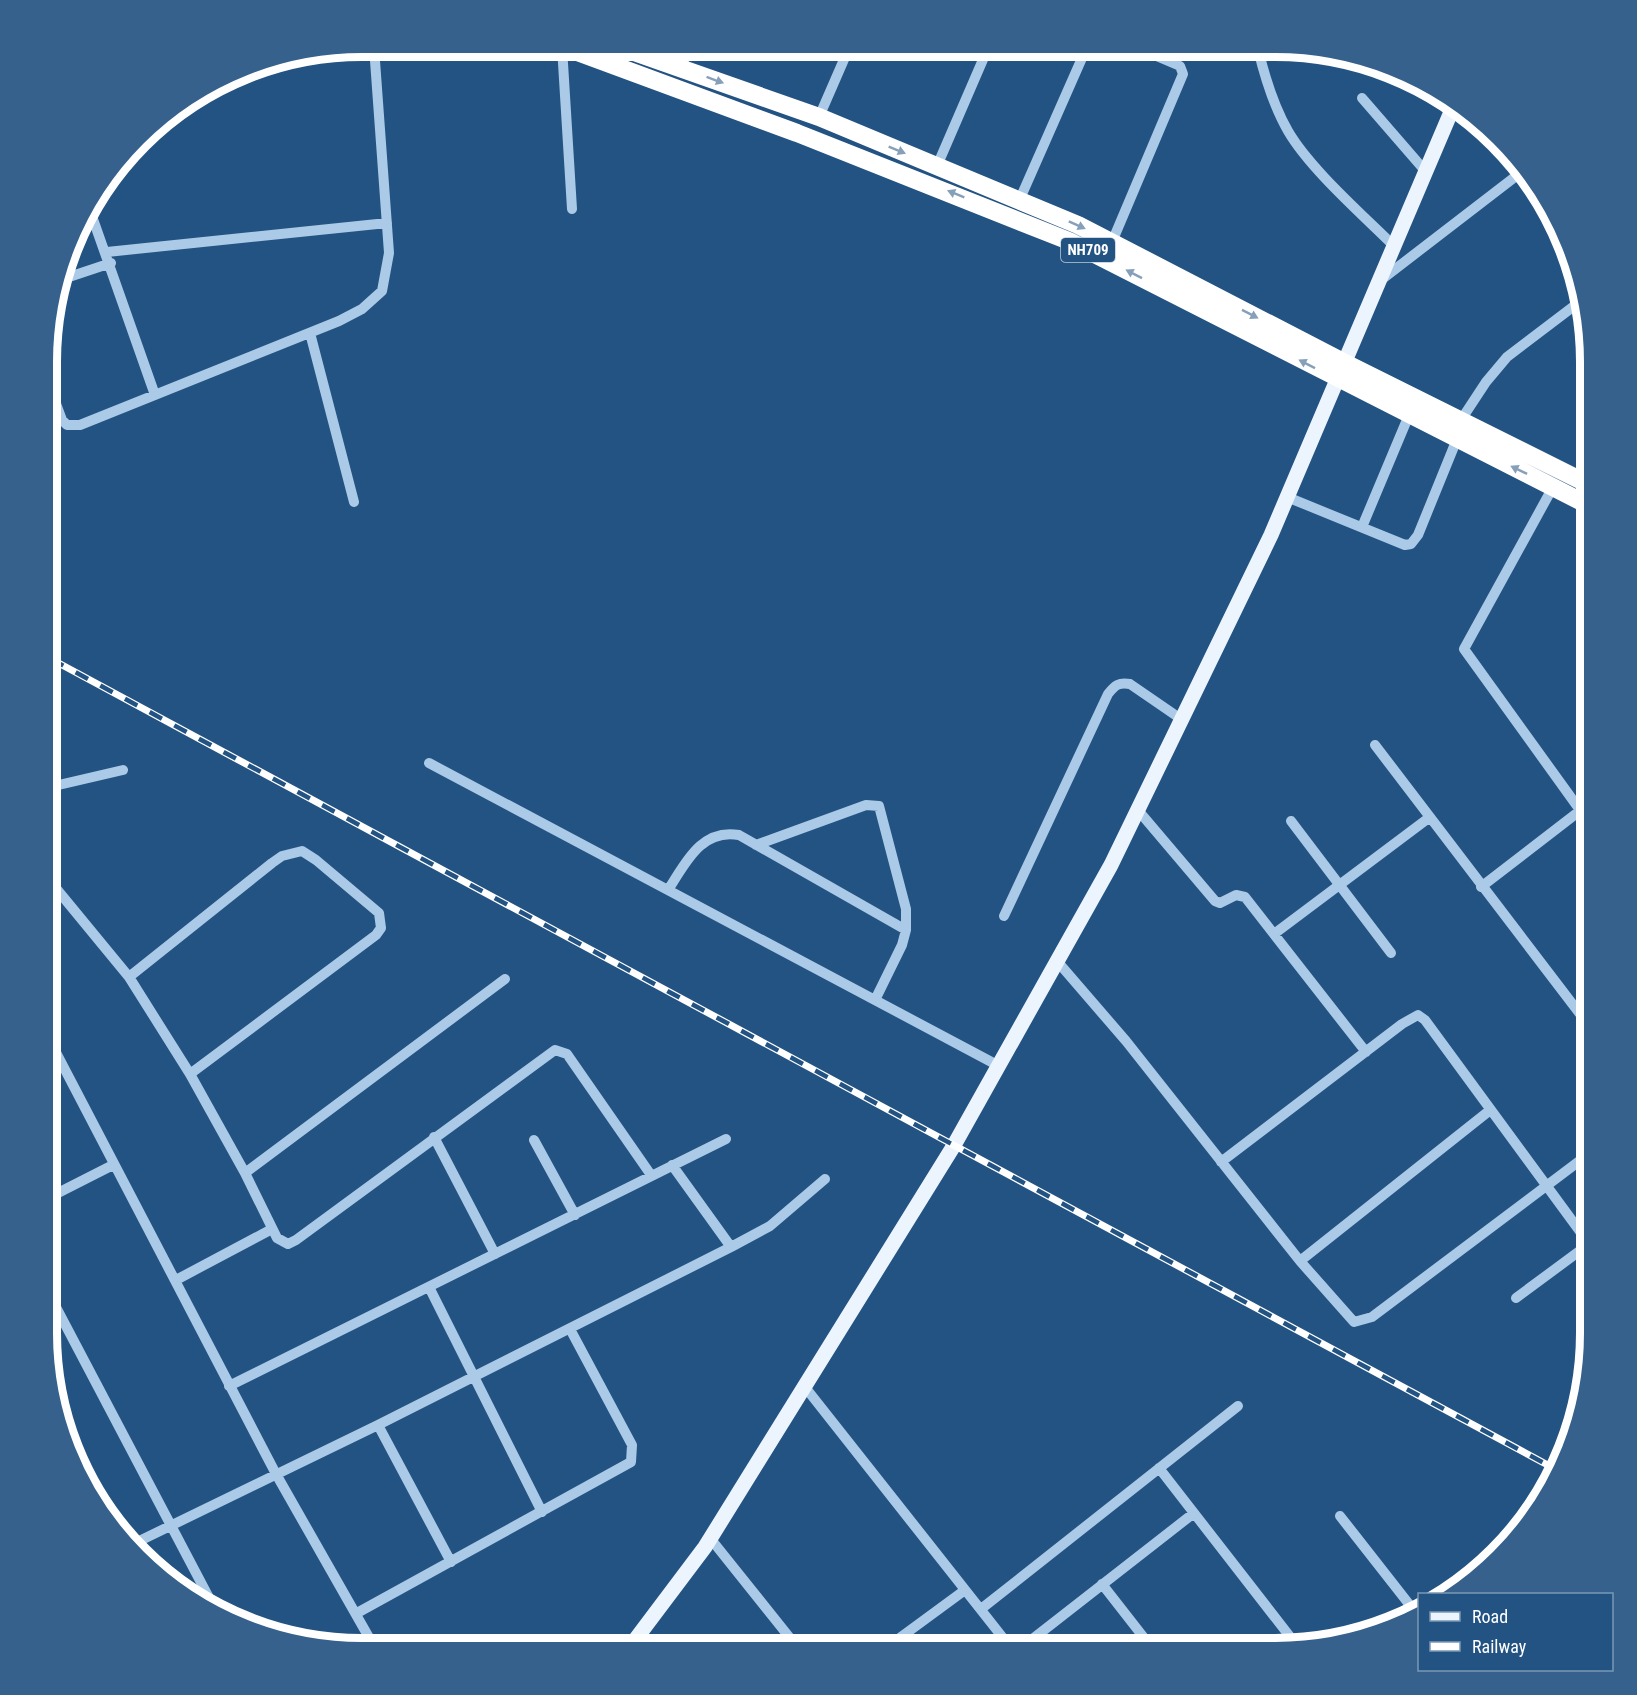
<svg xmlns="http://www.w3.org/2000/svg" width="1637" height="1695" font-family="'Roboto Condensed',sans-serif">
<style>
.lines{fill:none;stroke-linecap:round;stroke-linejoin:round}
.minor{stroke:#aacae7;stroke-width:10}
.major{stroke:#ecf4fd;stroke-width:15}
.highway{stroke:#fff;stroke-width:18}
.rail-casing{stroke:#fff;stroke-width:7}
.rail{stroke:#235382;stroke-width:4.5;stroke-dasharray:14;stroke-linecap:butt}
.oneway{fill:#86a0ba}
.labels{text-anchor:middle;stroke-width:6;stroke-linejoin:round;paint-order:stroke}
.shield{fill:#235382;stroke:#bdcbda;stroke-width:1.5}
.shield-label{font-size:15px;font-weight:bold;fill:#fff}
.rim{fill:none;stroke:#fff;stroke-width:8}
</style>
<rect width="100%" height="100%" fill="#235382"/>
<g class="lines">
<path class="minor" d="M562,47L572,209
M1258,49C1265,78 1273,105 1288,131C1310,169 1363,215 1395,247
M682,68L688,47
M1362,98L1427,173
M819,117L849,48
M937,166L988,48
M1019,201L1086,49
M88,205L155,395
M1112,242L1183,74L1180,66L1140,49
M107,252L387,223
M60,280L111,263
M1381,280L1524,170
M310,333L354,502
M52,393L62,420L67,425H80L339,321L362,309L382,291L389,253L374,47
M1461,420L1486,382L1507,357L1582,300
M1553,487L1464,649L1580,810
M1287,497L1405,545L1411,544L1418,535L1457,439
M1362,527L1409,415
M1375,745L1590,1027
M429,763L999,1066
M50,787L123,770
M1137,809L1215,901L1220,903L1236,895L1245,897L1366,1052
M1291,821L1391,953
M756,845L866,805L879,806L906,909V930
M50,881L129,977L190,1074L245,1173L277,1238L288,1244L296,1240L555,1050L567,1054L651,1175
M1481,887L1590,803
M668,890C685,864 701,828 739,835L906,930L902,945L875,1000
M1004,916L1108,694C1115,685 1119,682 1130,684L1181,719
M1274,934L1430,817
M1057,961L1126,1041L1300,1261L1354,1322L1372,1317L1590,1153
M129,977L272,863L282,856L302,851L316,860L379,913L381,928L376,935L190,1074
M1578,1011L1590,1002
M49,1039L276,1474L375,1648
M434,1137L495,1254
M534,1140L575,1215
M1221,1162L1402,1024L1418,1015L1425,1020L1590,1245
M672,1165L731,1247
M245,1173L505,979
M48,1198L113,1165
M1300,1261L1489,1111
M176,1280L272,1229
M429,1287L542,1512
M47,1290L216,1611
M1516,1298L1589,1244
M229,1386L726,1139
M805,1387L1011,1648
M1581,1390L1584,1387
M378,1425L451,1562
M1159,1468L1298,1647
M1340,1516L1416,1613
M710,1538L798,1648
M131,1545L378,1425L731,1247L770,1226L825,1179
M1102,1584L1152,1648
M981,1609L1238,1406
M357,1613L631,1462L632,1445L570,1329
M886,1648L965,1590
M1021,1648L1194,1513"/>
<path class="major" d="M629,1648L705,1547L953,1147L1111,865L1271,535L1454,105"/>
<path class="highway" d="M564,47L797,133L1069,241L1590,506
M620,47L819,117L1078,225L1345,363L1590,485"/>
<defs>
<path id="rail" d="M51,659L1557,1470"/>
</defs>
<use href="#rail" class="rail-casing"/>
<use href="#rail" class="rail"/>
</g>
<defs><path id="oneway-solid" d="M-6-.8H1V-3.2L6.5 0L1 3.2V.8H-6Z" transform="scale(1.5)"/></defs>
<g class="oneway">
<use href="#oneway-solid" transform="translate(715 80) rotate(20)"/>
<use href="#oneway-solid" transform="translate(897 150) rotate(22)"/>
<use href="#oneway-solid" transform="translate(956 194) rotate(-158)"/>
<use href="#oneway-solid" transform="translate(1077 225) rotate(24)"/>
<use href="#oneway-solid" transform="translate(1134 274) rotate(-153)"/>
<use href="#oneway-solid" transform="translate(1250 314) rotate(27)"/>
<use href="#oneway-solid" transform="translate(1307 364) rotate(-153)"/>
<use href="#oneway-solid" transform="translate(1519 470) rotate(-154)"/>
</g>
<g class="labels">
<rect class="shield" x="1061" y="238" width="54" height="24" rx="4.5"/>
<g class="shield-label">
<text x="1088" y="255">NH709</text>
</g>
</g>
<path d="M0 0H1637V1695H0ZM362 57H1275A305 305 0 0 1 1580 362V1333A305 305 0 0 1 1275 1638H362A305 305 0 0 1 57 1333V362A305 305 0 0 1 362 57Z" fill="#35618c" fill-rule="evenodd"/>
<path class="rim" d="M362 57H1275A305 305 0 0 1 1580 362V1333A305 305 0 0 1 1275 1638H362A305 305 0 0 1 57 1333V362A305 305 0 0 1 362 57Z"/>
<rect x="1418" y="1593" width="195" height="78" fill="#235382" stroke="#7b98b4" stroke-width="1.5"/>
<rect x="1430" y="1612" width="30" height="9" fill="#ecf4fd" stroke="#7b98b4" stroke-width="1.5"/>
<text x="1472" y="1623" font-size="18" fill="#ffffff">Road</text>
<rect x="1430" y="1642" width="30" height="9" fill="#ffffff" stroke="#7b98b4" stroke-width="1.5"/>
<text x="1472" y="1653" font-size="18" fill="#ffffff">Railway</text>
</svg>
